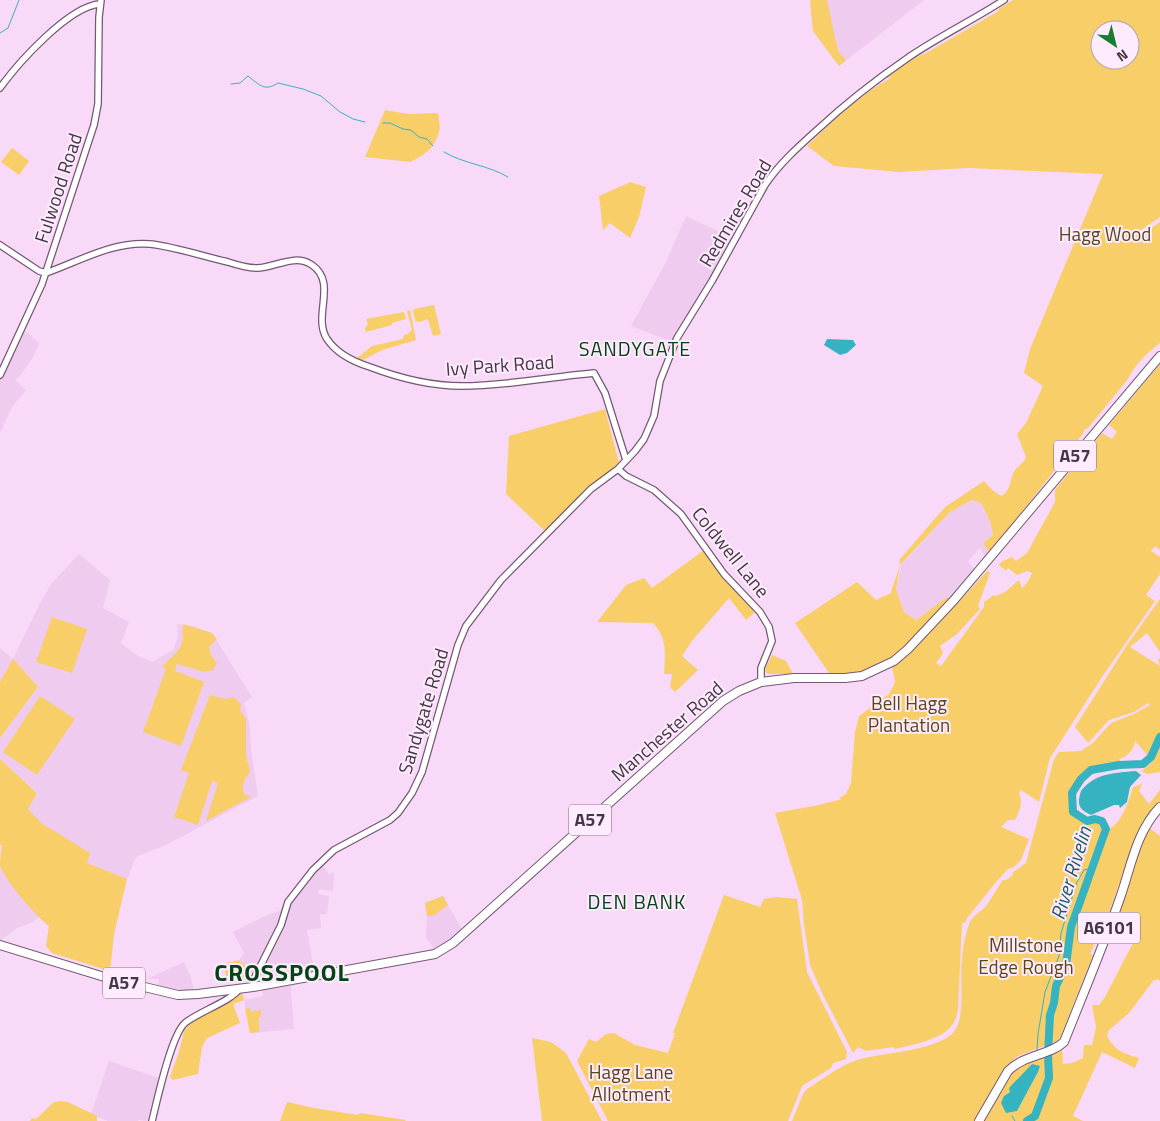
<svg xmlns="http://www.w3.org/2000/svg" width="1160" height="1121" font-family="'Titillium Web',sans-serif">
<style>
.built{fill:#efcbef}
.green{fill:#f8ce69;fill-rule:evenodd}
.water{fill:#36b3c1}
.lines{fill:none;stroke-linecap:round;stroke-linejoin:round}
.stream{stroke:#36b3c1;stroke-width:1}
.river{stroke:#36b3c1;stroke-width:8}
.tertiary-casing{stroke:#745974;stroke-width:8}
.primary-casing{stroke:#745974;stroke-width:10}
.tertiary{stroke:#fff;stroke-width:5.5}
.primary{stroke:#fff;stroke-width:8}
.labels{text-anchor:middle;stroke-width:4;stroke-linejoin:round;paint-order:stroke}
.shield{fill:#feebfe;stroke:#7b6d7b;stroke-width:1}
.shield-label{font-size:18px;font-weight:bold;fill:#433743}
.street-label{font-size:19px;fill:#433743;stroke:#feebfe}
.park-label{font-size:19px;fill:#59471b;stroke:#feebfe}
.neighbourhood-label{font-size:20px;letter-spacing:1px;fill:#024414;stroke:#feebfe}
.water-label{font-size:20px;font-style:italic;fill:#185c63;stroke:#feebfe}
.district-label{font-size:24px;font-weight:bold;letter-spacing:1px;fill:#024414;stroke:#feebfe}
</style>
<rect width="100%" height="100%" fill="#f9d9f8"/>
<path class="built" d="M810,0H924L839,66L813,31Z
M686,216L732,238L713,274L673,342L631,326L666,262Z
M25,331L39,343L34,356L20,376L15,380L26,390L12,407L0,433V378Z
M972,500L981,503L990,521L993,535L983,543L990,553L986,558L980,548L968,561L975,570L951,600L947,597L916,620L904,612L896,590L901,565L950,512Z
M79,554L110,580L103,608L129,622L121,643L138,656L152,662L173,650L178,636L177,624L193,626L212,633L252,697L244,703L250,725L251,750L258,796L166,845L136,857L124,887L114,934L110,971L52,953L46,946L49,926L38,917L33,922L17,928L0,941V865L8,880L28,809L37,792L0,759V738L38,687L13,660L0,682V648L13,659L38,607L51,584Z
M320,862L329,874L333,872L334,874L333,891L319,889L318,894L329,896L327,914L320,915L321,928L307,930L315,975L290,980L294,1029L250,1033L244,1000L263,996L260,980L239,960L244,953L233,932L267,915L285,909Z
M443,896L464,933L435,954L430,942L426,939L427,913L425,903Z
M184,962L191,978L194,991L158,987L159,979H147Z
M109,1061L159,1078L147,1121L138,1120V1121H108L91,1114Z"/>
<path class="green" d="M810,0H827L838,51L846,60L839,66L813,31Z
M1013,0H1160V217L1138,232L1141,235L1160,222V343C1147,353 1135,364 1128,379L1088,428L1085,429L1082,435L990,553L983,543L993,535L990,521L981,503L972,500L950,512L900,565L896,590L904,612L916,620L947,597L957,604L987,571L990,573L978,606L980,609L957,634L940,646L943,653L936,663L941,666L984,607V602L994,595L996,596L1005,592L1019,580L1022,588L1027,583L1032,573L1027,571L1017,575L1008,568L1006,571L999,565L1001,562L1012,557L1016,561L1027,553L1055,502V490L1091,445L1094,447L1096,445L1094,443L1102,433L1112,439L1117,432L1109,425L1160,364V550L1155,546L1151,551L1160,557V574L1146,595L1155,601L1102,677L1050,758L1039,802L1021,790L1019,793C1023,802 1020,811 1015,820H1008L1001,827L1029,839L1021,860L1014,867L1008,869L996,882L967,918L965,923H962L958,1009C957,1014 956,1020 953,1024C941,1041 913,1044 895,1049L893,1047L866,1051L858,1047L853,1053L823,995L810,965L804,924L802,900L775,813L819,805L842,799L839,798L846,794L851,783L855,732L859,716L889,694L895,682L891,662L862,673L831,676L795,623L857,582L876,600L891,593C893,582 901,569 900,559L945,507L984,481L991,489L1001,496C1012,491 1009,479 1015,470C1019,465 1023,464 1026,457L1017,434L1026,423L1043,386L1024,373L1030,349L1103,174L968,168L899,172L834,166L807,146C833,121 859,95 891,78H885C899,68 912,58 928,52L997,12L1000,8ZM1100,30H1130V60H1100Z
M385,110L409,114L438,113L440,128L437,138L431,148L423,155L410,162L365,157Z
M12,148L29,161L19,175L1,162Z
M630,182L646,187L639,217L630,238L610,223L603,230L599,196Z
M434,305L441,334L433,336L428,319L420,322L417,321L416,323L413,311L414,309Z
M410,310L416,340L382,350L361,361L358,360L357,358L372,346L403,339L404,335L408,334L412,330L407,311Z
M404,312L406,319L392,323V325L366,332L365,328L368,324L366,319Z
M605,409L619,463L580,497L545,531L506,494L509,436Z
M703,551L726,581L754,611V613L746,620L729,598L692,641L682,656L698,670L675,692L670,687L672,674H664C665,653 668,640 653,623L597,622L626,585L644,578L652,588Z
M1160,599V652L1147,633L1130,647L1160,666L1158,659L1160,658V772L1147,774L1142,771L1153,761L1135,741C1134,749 1128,757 1119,759L1125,767C1115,769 1101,770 1091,775C1072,786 1067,823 1095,817L1106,831C1122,824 1128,803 1133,787L1142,784L1139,791L1149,804L1160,790V803L1139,831L1133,845L1100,938L1097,937L1090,954L1093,955L1060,1038L1057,1041L1018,1056L1007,1065L974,1121H792L803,1094L807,1089C823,1079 839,1066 857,1060C884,1052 930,1052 952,1034C967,1020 959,979 962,960C963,947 965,934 970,922C973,916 981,911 986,906C992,898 997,888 1003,880H1006L1013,875L1012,873L1026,863L1054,759L1059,752L1081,751L1093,743L1111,723L1134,714L1150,705L1148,703L1134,712L1109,720L1088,743L1075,727L1127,645Z
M52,617L87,629L72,673L36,662Z
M183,624L212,633L217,639L209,647L211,655L217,663L213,670L204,672L177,664L175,671L204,682L181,746L143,732L166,669L162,667C180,647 183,653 183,624Z
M772,655L786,661L793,674H768L765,671L766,667Z
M13,659L38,687L0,738V682Z
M210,695L225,699L233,697L241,704L240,710L246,719V755L250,772C244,780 241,785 244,794L251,797L206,821L218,783L212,781L198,825L174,817L189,773L181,770Z
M40,696L75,719L37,775L3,752Z
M0,759L37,793L28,809L41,823L90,853L87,863L127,879L114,934L110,971L52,953L46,946L49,926C36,916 4,880 0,865C0,859 1,851 2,845H0Z
M1148,827L1160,836V981L1158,979L1153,981L1129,1013L1109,1030L1107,1036C1115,1051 1123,1053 1139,1058L1135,1068L1102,1052L1073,1116L1083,1121H1030L1036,1117L1051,1079L1049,1051L1062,1047L1063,1064L1072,1063L1083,1058L1084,1045H1092L1096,1027L1092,1005H1099L1105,997L1135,939L1112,930L1136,854Z
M724,895L760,907L764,899L776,897L797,899L807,972L847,1052L846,1059L833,1063L831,1068L802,1086L788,1121H608L577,1061L589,1039L596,1042L606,1034L614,1033L635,1045L668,1053L675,1033H673Z
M443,896L448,905L433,916H427L425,903Z
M239,960L252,972L245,977L227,983L224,965L228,963Z
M242,993L244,1000L233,1004L240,1023L207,1038L202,1047L198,1074L173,1080L170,1077L179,1052L184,1031L196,1017Z
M250,1008L251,1012L261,1010V1017H259V1032L250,1033L245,1009Z
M532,1038L551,1042L566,1053L602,1121H542Z
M1046,1055L1048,1078L1034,1115L1024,1121H983C992,1106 1007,1070 1024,1063C1031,1060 1038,1058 1046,1055ZM1039,1066L1038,1072L1017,1111L1010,1092Z
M61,1101L68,1102L97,1116V1121H30L32,1118L36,1119L54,1102Z
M287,1102L314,1108L358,1115L360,1113L406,1120L405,1121H280Z"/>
<path class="water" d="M827,339L853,340L856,345L847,353L840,355L824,345Z
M1136,771L1141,775L1130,787L1127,802L1120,808L1119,805H1114L1091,815C1078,809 1077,804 1081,791C1095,773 1114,773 1136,771Z
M1032,1064L1040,1066L1038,1072L1017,1111L1006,1113L1001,1103L1004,1096L1010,1092L1009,1088Z"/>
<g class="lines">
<path class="stream" d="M0,33L8,28L19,0
M231,84L240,83L248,76C260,85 264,92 278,83L303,89L321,96L340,112L353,119L365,122
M383,123H390L403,129L411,130L419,137L427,139L433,146
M444,152C464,164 488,165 508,177
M1037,1050L1038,1034L1045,992L1059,956L1061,933L1077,882L1084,870L1092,868
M1012,1116L1015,1121"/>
<path class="river" d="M1027,1121L1035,1116L1049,1078L1048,1054L1050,1015L1054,1003L1056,986L1066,965L1071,927L1106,829L1102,821L1095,819L1087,821L1073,812L1072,793L1081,779L1091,770L1119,765L1143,764L1151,757L1160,737"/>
<defs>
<path id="tertiary" d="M0,88C18,63 69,6 100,4
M0,245L39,271L46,273C80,261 113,241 150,244C176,247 202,256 228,262C237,265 247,268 257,268C275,268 294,253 312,265C338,283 312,316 327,339C337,354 354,362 370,367C399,378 432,386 462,386C506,386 550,377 594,373L605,393L626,460
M0,375L42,284L94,125L98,104L99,17L101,0
M618,469L626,476L654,490L681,514L724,574L760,612L769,627L772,641L761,668V682
M253,987L254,979L281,925L288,902L313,870L334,850L390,820L398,813L412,793L422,772L458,645L466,626L501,580L591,489L618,469L635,451L644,439L654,416L660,381L677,338L712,281L765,185C779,164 798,147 817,130C846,103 877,79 909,57C940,36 973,20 1004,0
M152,1121C157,1101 171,1035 185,1023C198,1012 232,1001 240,988"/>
<path id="primary" d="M0,945L111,979L178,995L198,994L253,987L435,954L453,943L723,701L739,691L761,682L794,678H845L862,676L894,661L908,649L954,600L1160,356
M979,1121L1008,1071C1025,1054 1049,1056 1064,1042C1083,994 1103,947 1120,898C1131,867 1136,832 1160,807"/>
</defs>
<use href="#tertiary" class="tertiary-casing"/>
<use href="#primary" class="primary-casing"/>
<use href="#tertiary" class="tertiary"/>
<use href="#primary" class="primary"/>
</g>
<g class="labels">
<g class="shield">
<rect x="1054" y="440.5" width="42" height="31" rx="4"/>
<rect x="569" y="804.5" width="42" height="31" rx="4"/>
<rect x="1078" y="912.5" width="62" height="31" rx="4"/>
<rect x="103" y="967.5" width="42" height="31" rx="4"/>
</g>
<g class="shield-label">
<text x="1075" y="462">A57</text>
<text x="590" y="826">A57</text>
<text x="1109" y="934">A6101</text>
<text x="124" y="989">A57</text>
</g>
<g class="street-label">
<text transform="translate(58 188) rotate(-72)" y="7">Fulwood Road</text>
<text transform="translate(735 213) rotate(-59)" y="7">Redmires Road</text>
<text transform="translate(500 365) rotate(-4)" y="7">Ivy Park Road</text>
<text transform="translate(731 552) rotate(51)" y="7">Coldwell Lane</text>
<text transform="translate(423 711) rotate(-73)" y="7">Sandygate Road</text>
<text transform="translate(667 731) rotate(-41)" y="7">Manchester Road</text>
</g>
<g class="park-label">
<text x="1105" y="241">Hagg Wood</text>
<text x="909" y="710">Bell Hagg<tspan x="909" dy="22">Plantation</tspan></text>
<text x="1026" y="952">Millstone<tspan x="1026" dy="22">Edge Rough</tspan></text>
<text x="631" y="1079">Hagg Lane<tspan x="631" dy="22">Allotment</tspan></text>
</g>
<g class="neighbourhood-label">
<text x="635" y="356">SANDYGATE</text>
<text x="637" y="909">DEN BANK</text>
</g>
<g class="water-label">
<text transform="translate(1071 873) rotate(-73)" y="7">River Rivelin</text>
</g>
<g class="district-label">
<text x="282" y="981">CROSSPOOL</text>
</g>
</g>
<g transform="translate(1115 45) rotate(145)"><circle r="24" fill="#feebfe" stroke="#b3a3b3"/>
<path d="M0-4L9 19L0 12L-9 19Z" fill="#187d30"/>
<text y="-8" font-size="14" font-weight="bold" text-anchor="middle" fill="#433743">N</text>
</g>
</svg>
